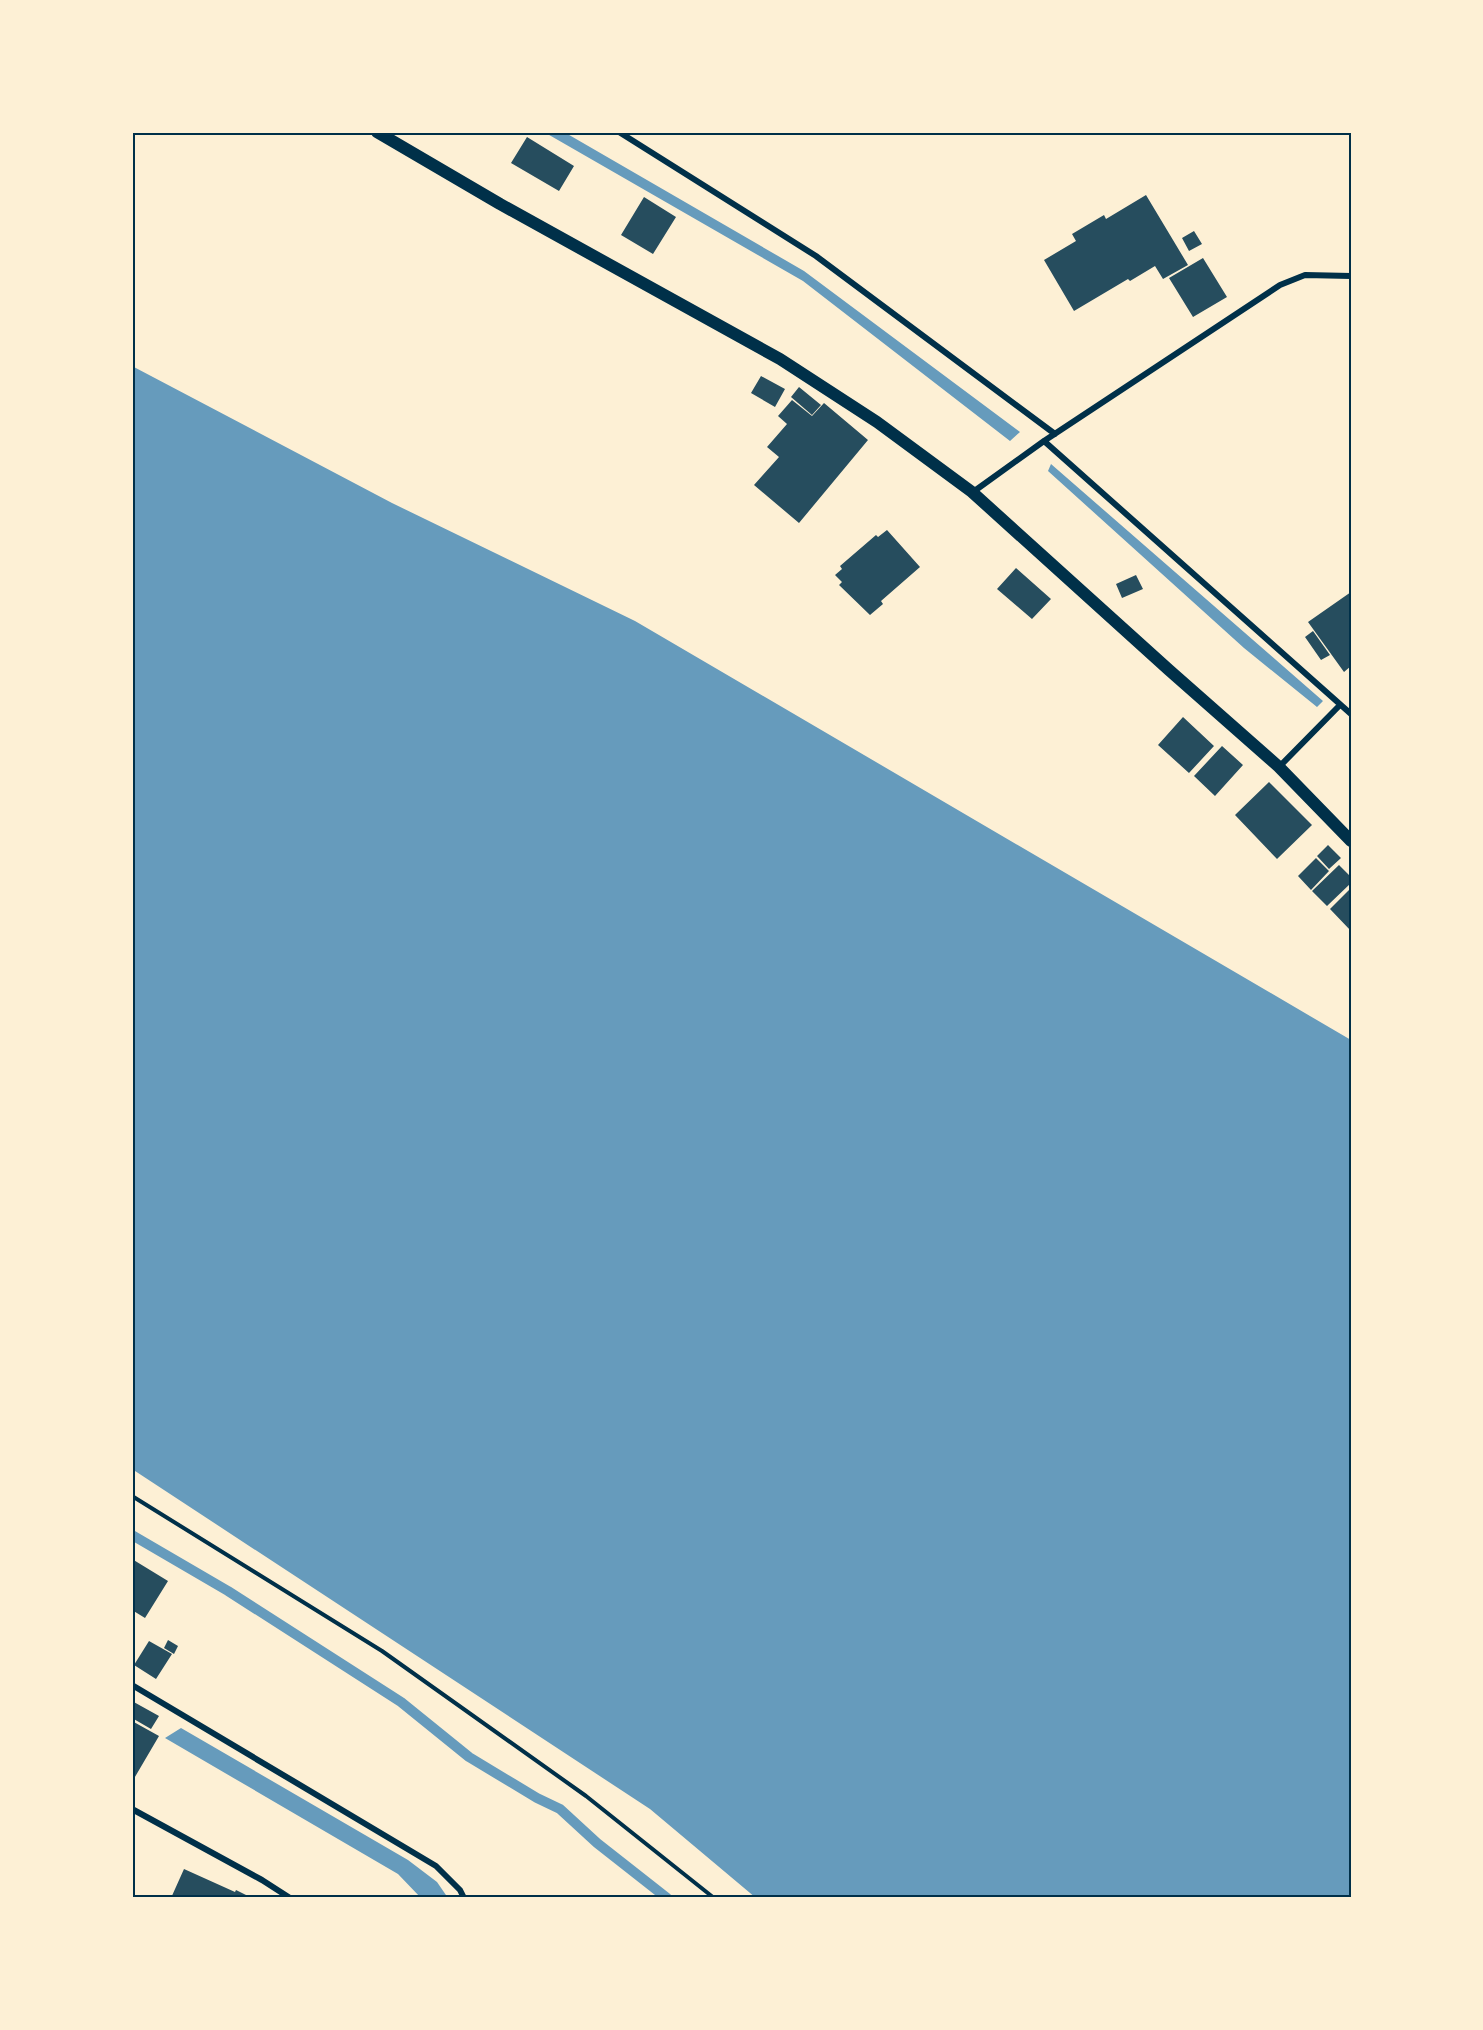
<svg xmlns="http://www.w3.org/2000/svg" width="1483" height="2030" font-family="'Golos Text',sans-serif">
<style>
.water{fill:#669bbc}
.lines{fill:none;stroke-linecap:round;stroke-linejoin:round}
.stream{stroke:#669bbc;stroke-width:10}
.building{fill:#264d5e}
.path{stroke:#003049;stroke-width:4}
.minor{stroke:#003049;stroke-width:6}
.secondary{stroke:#003049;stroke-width:12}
.neatline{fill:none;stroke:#003049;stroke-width:2}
</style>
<rect width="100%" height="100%" fill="#fdf0d5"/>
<path class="water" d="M544,132H564L804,271L1020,432L1010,441L803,281Z
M132,366L392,503L635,621L1351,1040V1898H756L650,1809L132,1469Z
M1051,464L1323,701L1317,707L1244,648L1048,471Z
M181,1728L408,1860L437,1882L448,1898H421L398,1874L165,1738Z"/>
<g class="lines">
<path class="stream" d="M132,1535L228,1591L401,1702L469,1757L537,1798L560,1809L597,1843L667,1898"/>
</g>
<path class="building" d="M527,137L574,166L559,191L511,163Z
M1146,195L1188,265L1163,279L1155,266L1130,281L1128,279L1074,311L1044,260L1076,241L1072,234L1104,215L1106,219Z
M644,197L676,217L653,254L621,235Z
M1194,231L1202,244L1189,251L1182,238Z
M1203,258L1227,297L1193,317L1169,278Z
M761,376L785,389L775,407L751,393Z
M799,387L821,405L812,415L791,397Z
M792,400L812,416L824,403L868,440L799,523L754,485L779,457L767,447L787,424L778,416Z
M887,530L920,567L881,601L883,604L870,615L839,585L842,582L835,575L842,569L840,566L876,535L878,537Z
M1016,568L1051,599L1032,619L997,589Z
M1136,575L1143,589L1122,598L1116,584Z
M1351,592V666L1344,672L1308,622Z
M1313,631L1330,655L1321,660L1305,637Z
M1183,717L1214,746L1189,773L1158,745Z
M1222,746L1243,765L1215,796L1194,776Z
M1269,782L1312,825L1277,859L1235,815Z
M1328,845L1341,858L1329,869L1317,856Z
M1316,858L1329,871L1311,890L1298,876Z
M1339,865L1351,877V883L1327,906L1312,891Z
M1351,888V931L1330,909Z
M132,1559L168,1581L145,1618L132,1610Z
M168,1640L178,1646L174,1654L164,1648Z
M149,1641L172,1654L156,1679L134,1665Z
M132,1701L159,1716L151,1729L132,1718Z
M132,1721L159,1736L132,1782Z
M184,1869L235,1892L236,1890L252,1898H171Z"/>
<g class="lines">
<path class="path" d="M132,1496L382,1651L586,1796L714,1898"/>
<path class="minor" d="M619,132L816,256L1055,434
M1044,441L1351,714
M973,492L1044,441L1280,285L1305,275L1351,276
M1279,767L1340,705
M132,1685L436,1866L460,1890L464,1898
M132,1809L262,1880L290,1898"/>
<path class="secondary" d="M377,132L500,204L780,359L877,422L972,492L1169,670L1279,767L1351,841"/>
</g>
<rect width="1483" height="2030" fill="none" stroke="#fdf0d5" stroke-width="267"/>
<rect x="134" y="134" width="1216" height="1762" class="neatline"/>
</svg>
